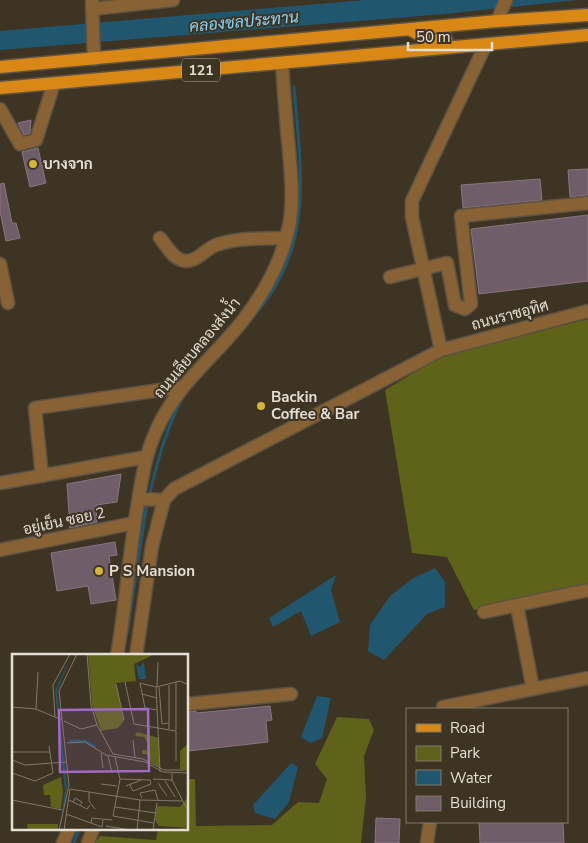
<svg xmlns="http://www.w3.org/2000/svg" width="588" height="843" font-family="'Nunito Sans',Sarabun,sans-serif">
<style>
.green{fill:#5e6319}
.water{fill:#20576f}
.lines{fill:none;stroke-linecap:round;stroke-linejoin:round}
.stream{stroke:#20576f;stroke-width:3}
.building{fill:#705d6a;stroke:#897582}
.minor-casing{stroke:#5c5343;stroke-width:15}
.major-casing{stroke:#5c5343;stroke-width:15}
.minor{stroke:#886135;stroke-width:12}
.major{stroke:#d98815;stroke-width:12}
.poi-dot{fill:#d6b534;stroke:#3e3423;stroke-width:2}
.labels{text-anchor:middle;stroke-width:4;stroke-linejoin:round;paint-order:stroke}
.shield{fill:#3e3423;stroke:#b2ab9f;stroke-width:1}
.shield-label{font-size:14px;font-weight:bold;fill:#e4ded4}
.poi-label{font-size:15px;font-weight:bold;fill:#e4ded4;stroke:#3e3423;text-anchor:start}
.street-label{font-size:15px;fill:#e4ded4;stroke:#3e3423}
.water-label{font-size:16px;font-style:italic;fill:#8dd4f8;stroke:#3e3423}
.inset-river{fill:none;stroke:#20576f;stroke-width:2.5}
.inset-road{fill:none;stroke:#80786a;stroke-width:1}
.view{fill:#a06ac6;fill-opacity:0.15;stroke:#a06ac6;stroke-width:2.5}
.inset-edge{fill:none;stroke:#e4ded4;stroke-width:2.5}
</style>
<rect width="100%" height="100%" fill="#3e3423"/>
<path class="green" d="M588,319V584L474,610L447,557L412,553L385,390L440,357Z
M337,717L369,719L374,730L364,756L366,797L361,843H95L100,836L156,840L158,829H188V779H195L196,826L272,825L298,802L319,803L327,779L315,764Z"/>
<path class="water" d="M365,0H577L445,14L0,50V31Z
M435,568L445,582V607L427,614L384,660L368,651L370,625L390,596L412,579Z
M336,575L331,590L340,622L311,636L301,611L273,627L269,618Z
M317,696L331,698L322,738L311,743L301,737Z
M291,763L298,767L289,802L275,819L255,813L253,805Z"/>
<g class="lines">
<path class="stream" d="M253,317C315,247 301,173 294,87
M149,497C157,462 166,429 183,397
M127,633L147,503
M74,843L79,829"/>
</g>
<path class="building" d="M31,120L30,133L24,135L18,123Z
M38,148L46,183L30,187L22,152Z
M588,169V195L570,197L568,170Z
M540,179L542,200L463,208L461,185Z
M4,183L12,223H16L20,238L6,241L0,211V184Z
M588,215V281L479,294L471,229Z
M121,474L117,502L96,505L97,522L70,528L67,484Z
M115,542L117,555L109,556L116,600L91,604L88,586L57,591L51,553Z
M270,706L272,720L266,721L268,742L188,751V712L196,711V713Z
M376,818L400,819L399,843H375Z
M479,822H563L564,843H480Z"/>
<g class="lines">
<defs>
<path id="minor" d="M92,0L94,59
M92,9L173,0
M497,21L506,0
M0,109L20,144L36,140L54,83
M160,238C167,246 171,256 181,260C195,265 205,249 216,245C238,237 263,239 286,238
M0,264L8,303
M390,277L447,263L455,305L465,309L471,304L461,216L588,203
M441,350L412,217V201L486,44
M42,476L35,408L181,387
M0,483L146,457
M139,499L164,500
M0,550L134,523
M517,606L533,689
M484,612L588,590
M117,656C126,605 129,553 138,502C142,477 146,452 157,429C176,386 212,359 241,323C263,295 282,261 289,226C294,201 291,175 289,150C286,121 284,92 282,64
M136,656L152,546L164,500L174,489L441,350L588,311
M188,704L291,694
M443,709V707L588,678
M63,843L69,829
M88,843L93,829
M427,843L430,822"/>
<path id="major" d="M409,29L431,41L446,39
M0,67L497,21L588,15
M0,88L588,35"/>
</defs>
<use href="#minor" class="minor-casing"/>
<use href="#major" class="major-casing"/>
<use href="#minor" class="minor"/>
<use href="#major" class="major"/>
</g>
<g class="poi-dot">
<circle cx="33" cy="164" r="5"/>
<circle cx="261" cy="406" r="5"/>
<circle cx="99" cy="571" r="5"/>
</g>
<g class="labels">
<rect class="shield" x="182" y="58.5" width="38" height="23" rx="4"/>
<g class="shield-label">
<text x="201" y="75">121</text>
</g>
<g class="poi-label">
<text x="43" y="169">บางจาก</text>
<text x="271" y="402">Backin<tspan x="271" dy="17">Coffee &amp; Bar</tspan></text>
<text x="109" y="576">P S Mansion</text>
</g>
<g class="street-label">
<text transform="translate(510 315) rotate(-15)" y="5">ถนนราชอุทิศ</text>
<text transform="translate(197 348) rotate(-50)" y="5">ถนนเลียบคลองส่งน้ำ</text>
<text transform="translate(64 521) rotate(-12)" y="5">อยู่เย็น ซอย 2</text>
</g>
<g class="water-label">
<text transform="translate(244 21) rotate(-5)" y="6">คลองชลประทาน</text>
</g>
</g>
<g transform="translate(12 654)">
<rect width="176" height="176" fill="#3e3423"/>
<path d="M143,0L122,10L124,27L104,29L112,67L106,74L89,77L80,51L76,1ZM125,78L147,84L148,114L136,106V100H130V96H135V88L132,83L123,82ZM176,90V115H168V97ZM49,123L51,138L49,155L39,153L38,141H32L31,131ZM176,143V174L147,172L143,166L145,152L168,153ZM15,170H46V176H16Z" fill="#5e6319"/>
<path d="M60,0L45,37L55,133L48,176L53,135L43,37ZM132,8L134,25H127L124,11L128,13Z" fill="#20576f"/>
<path class="inset-river" d="M57,87H73L84,93"/>
<path class="inset-road" d="M75,0L79,51L85,71L101,100M113,28L122,70L164,77V107M104,30L112,66M157,31V75M145,32L146,8M144,33L148,118M147,33L150,70L157,69M130,40L145,44M0,53L24,55L50,66M24,55L26,18M145,56L133,54L128,29L144,33L168,27L177,31M43,63L41,31L58,0M52,67L69,75L85,71M164,76V28M121,86L123,104M55,89L73,88L94,101L133,108L151,118L177,119M0,98H38M89,99L91,114M101,100L131,105L152,116H177M96,102L100,119M103,103L108,125L101,162L142,169M0,106L13,111L54,108M160,118V126L177,159M0,119L23,127L41,119L37,92M108,125L138,126L139,130L121,137L118,131M141,125L160,126M153,127L163,143M146,129L155,142M89,130L105,132M114,132L129,126M58,135L128,146L170,147M77,138V147L83,155M130,144L128,139L143,136L146,146M0,146L50,156M57,146L75,155L78,151M61,148L63,144L70,148L68,152M103,153L144,159M54,160L90,173L91,166M79,169L80,164L100,166M94,172L118,176M47,176L57,131L47,37L65,0M52,176L58,135M125,176L128,146M141,176L145,149"/>
<path class="view" d="M136,55L137,117L48,118L47,56Z"/>
<rect width="176" height="176" class="inset-edge"/>
</g>
<rect x="406" y="708" width="162" height="115" fill="#3e3423" stroke="#80786a"/>
<rect x="416" y="724" width="25" height="8" fill="#d98815" stroke="#80786a"/>
<text x="450" y="733" font-size="15" fill="#e4ded4">Road</text>
<rect x="416" y="746" width="25" height="15" fill="#5e6319" stroke="#80786a"/>
<text x="450" y="758" font-size="15" fill="#e4ded4">Park</text>
<rect x="416" y="770" width="25" height="15" fill="#20576f" stroke="#80786a"/>
<text x="450" y="783" font-size="15" fill="#e4ded4">Water</text>
<rect x="416" y="796" width="25" height="15" fill="#705d6a" stroke="#80786a"/>
<text x="450" y="808" font-size="15" fill="#e4ded4">Building</text>
<path d="M408 42v8h84v-8" fill="none" stroke="#e4ded4" stroke-width="2.5"/>
<text x="416" y="42" font-size="15" fill="#e4ded4" stroke="#3e3423" stroke-width="4" paint-order="stroke">50 m</text>
</svg>
